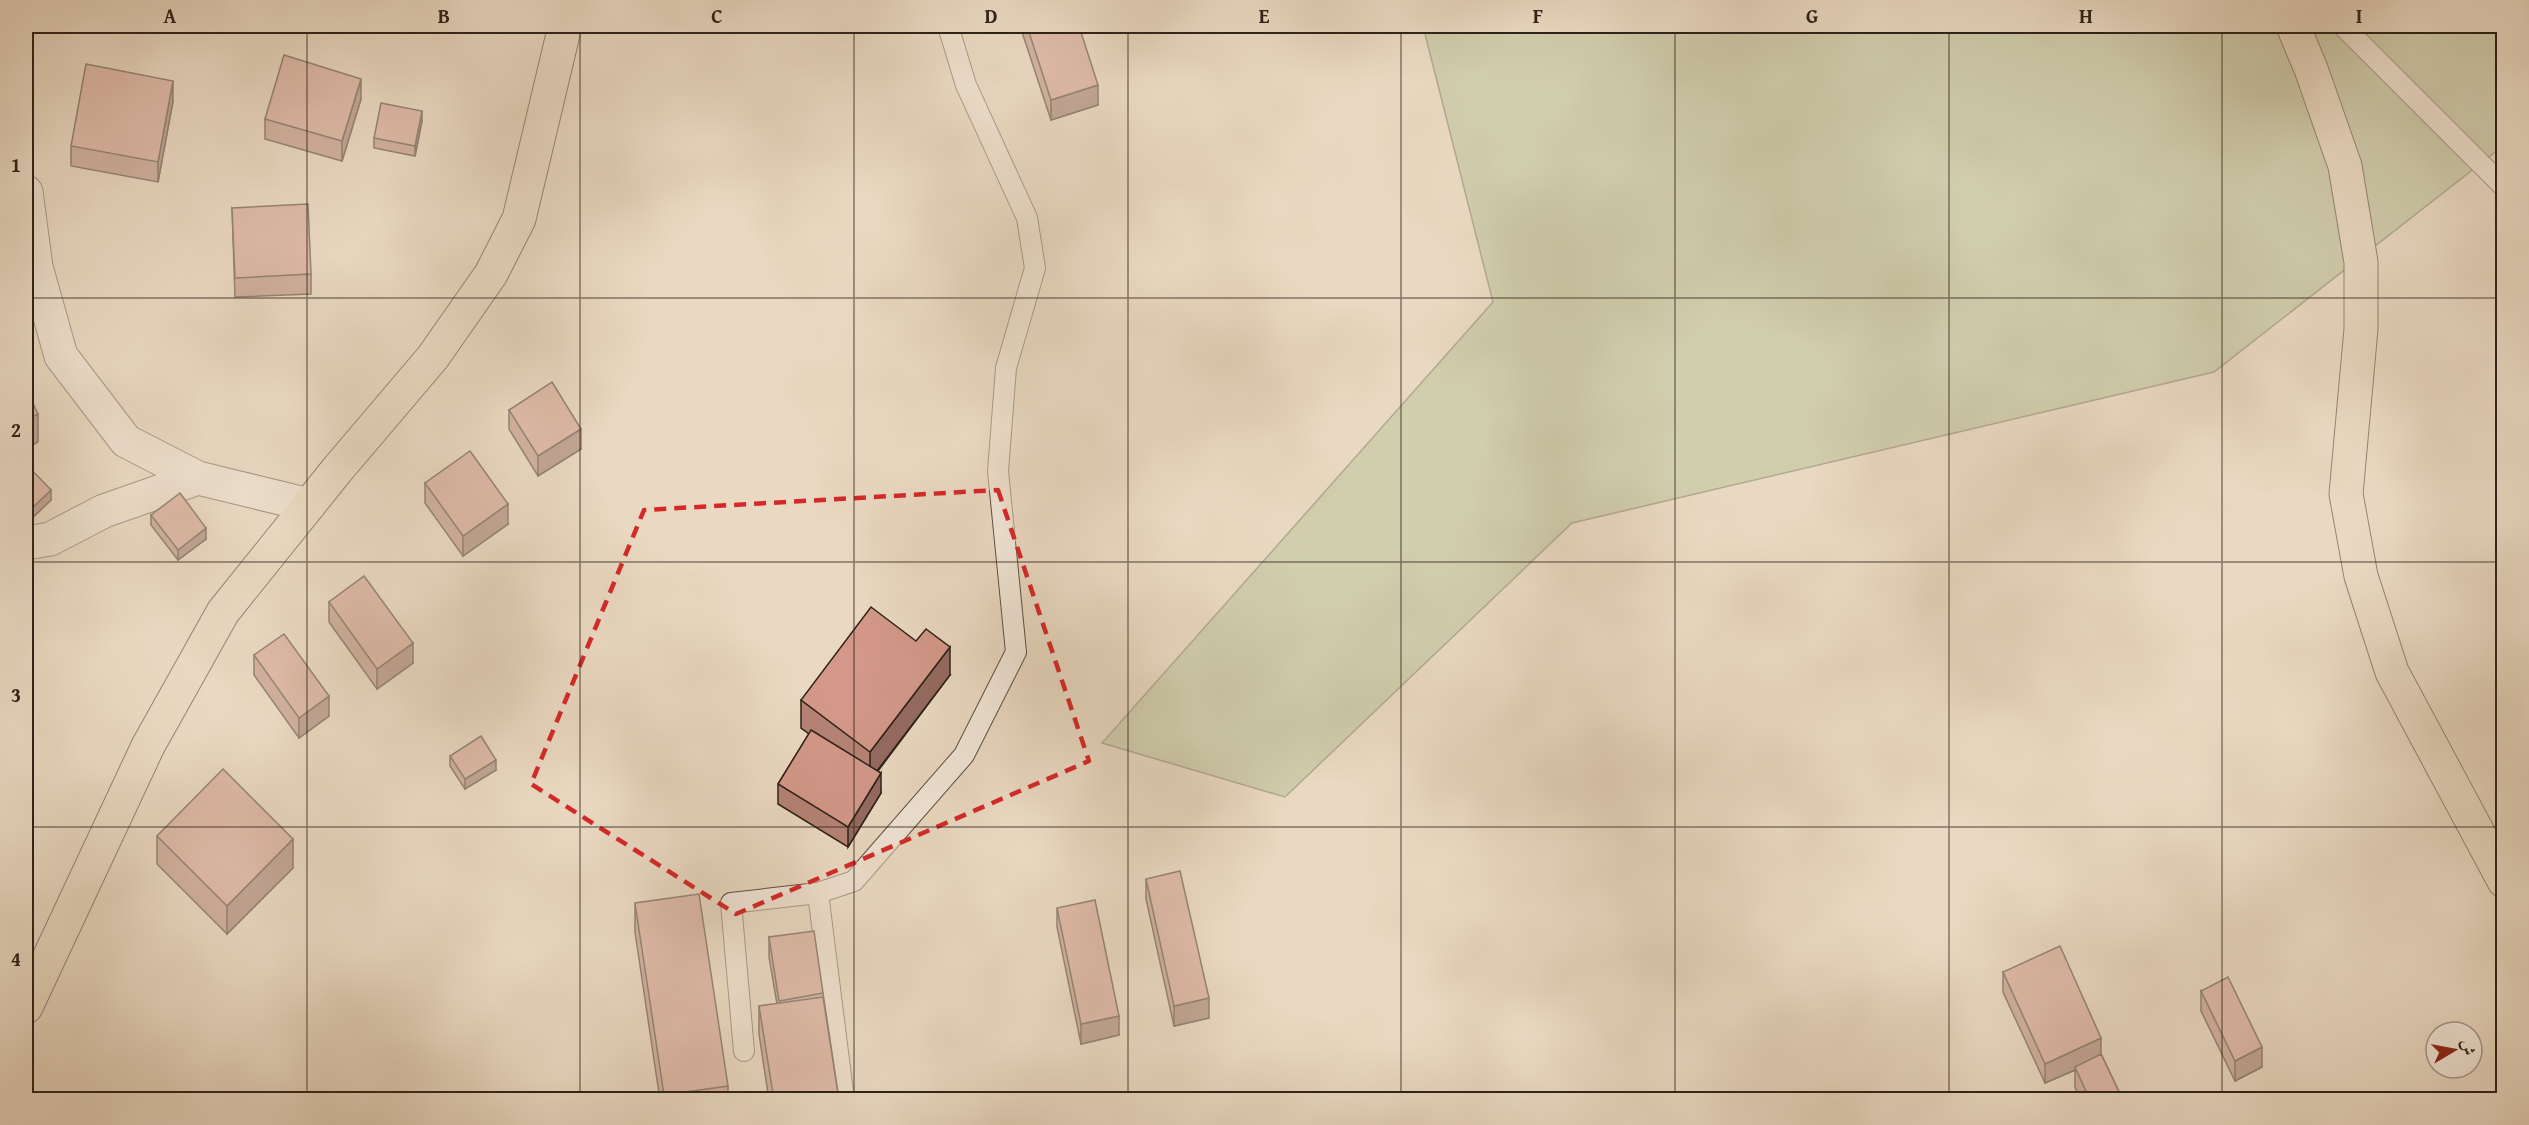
<svg xmlns="http://www.w3.org/2000/svg" width="2529" height="1125" font-family="'Gentium Book Plus',Amiri,serif">
<style>
.green{fill:#b4c095;stroke:#707057;stroke-width:1.5}
.lines{fill:none;stroke-linecap:round;stroke-linejoin:round}
.lane-casing{stroke:#5c4f43;stroke-width:22}
.street-casing{stroke:#5c4f43;stroke-width:35}
.primary-casing{stroke:#2d2119;stroke-width:35}
.lane{stroke:#f1e6d7;stroke-width:20}
.street{stroke:#f1e6d7;stroke-width:33}
.primary{stroke:#ead9c2;stroke-width:33}
.wall{fill:#b58376;stroke:#2d2119;stroke-width:1.5}
.shaded-wall{fill:#946a60;stroke:#2d2119;stroke-width:1.5}
.building{fill:#d39889;stroke:#2d2119;stroke-width:1.5}
.marked{fill:none;stroke:#d62828;stroke-width:4.5;stroke-dasharray:12 8;stroke-linejoin:round}
.grid{fill:none;stroke:#2d2119;stroke-width:1.5;stroke-opacity:0.55}
.neatline{fill:none;stroke:#2d2119;stroke-width:2}
.grid-label{font-size:20px;text-anchor:middle;font-weight:bold;fill:#2d2119}
</style>
<rect width="100%" height="100%" fill="#ead9c2"/>
<filter id="stains"><feTurbulence type="fractalNoise" baseFrequency=".00333" numOctaves="4"/><feColorMatrix values="0 0 0 0 .2 0 0 0 0 .09 0 0 0 0 .02 0 0 0 .5 -.17"/></filter>
<radialGradient id="worn" r=".72"><stop offset=".6" stop-color="#630" stop-opacity="0"/><stop offset="1" stop-color="#630" stop-opacity=".3"/></radialGradient>
<path class="green" d="M1423,26H2503V146L2214,372L1572,523L1285,797L1102,743L1493,302Z"/>
<g class="lines">
<defs>
<path id="lane" d="M2343,26L2504,187
M818,893L844,1100
M744,1051L731,903L818,893L854,881L964,755L1016,652L998,471L1006,368L1035,268L1027,218L966,85L948,26"/>
<path id="street" d="M26,192L36,267L61,356L126,441L198,478L309,505
M26,543L50,539L104,511L198,478"/>
<path id="primary" d="M2293,26L2311,69L2345,166L2361,262V329L2346,494L2361,576L2392,672L2504,881
M26,1007L148,746L223,612L337,470L433,357L491,274L519,219L565,26"/>
</defs>
<use href="#lane" class="lane-casing"/>
<use href="#street" class="street-casing"/>
<use href="#primary" class="primary-casing"/>
<use href="#lane" class="lane"/>
<use href="#street" class="street"/>
<use href="#primary" class="primary"/>
</g>
<path class="wall" d="M1020,26H1079L1098,105L1051,120Z
M361,99L342,161L265,139V119Z
M173,101L158,182L71,166V146Z
M422,121L415,156L374,148V138Z
M232,208L311,274V294L235,297Z
M509,410L581,449L538,476L509,429Z
M26,464L51,500L28,522L26,520Z
M425,483L508,524L463,556L425,503Z
M151,515L206,539L178,560L151,525Z
M329,602L413,663L377,689L329,622Z
M254,655L329,716L299,738L254,675Z
M950,675L878,771L881,793L848,847L778,804V784L809,734L801,728V700Z
M450,756L496,770L465,789L450,766Z
M157,836L293,868L227,934L157,864Z
M1146,879L1209,1018L1174,1026L1146,899Z
M635,903L728,1086V1100H660L635,932Z
M1057,908L1119,1035L1081,1044L1057,927Z
M769,937L823,993L839,1100H769L759,1034V1006L777,1004L769,957Z
M2003,972L2101,1054L2123,1100H2080L2075,1087V1070L2045,1083L2003,992Z
M2201,991L2262,1067L2235,1081L2201,1011Z"/>
<path class="shaded-wall" d="M361,79V99L342,161V141Z
M173,81V101L158,182V162Z
M1098,85V105L1051,120V100Z
M422,111V121L415,156V146Z
M38,414V442L26,449V420Z
M581,429V449L538,476V456Z
M51,490V500L28,522V512Z
M508,504V524L463,556V536Z
M206,528V539L178,560V550Z
M413,643V663L377,689V669Z
M950,647V675L870,780V752Z
M329,696V716L299,738V718Z
M496,760V770L465,789V779Z
M881,773V793L848,847V827Z
M293,839V868L227,934V906Z
M1209,998V1018L1174,1026V1006Z
M1119,1016V1035L1081,1044V1024Z
M2101,1038V1058L2075,1067V1070L2045,1083V1064Z
M2262,1047V1067L2235,1081V1061Z"/>
<path class="building" d="M1027,26H1079L1098,85L1051,100Z
M284,55L361,79L342,141L265,119Z
M86,64L173,81L158,162L71,146Z
M381,103L422,111L415,146L374,138Z
M308,204L311,274L235,278L232,208Z
M552,382L581,429L538,456L509,410Z
M26,389L38,414L26,420Z
M470,451L508,504L463,536L425,483Z
M26,464L51,490L28,512L26,510Z
M180,493L206,528L178,550L151,515Z
M364,576L413,643L377,669L329,602Z
M871,607L916,641L926,629L950,647L870,752L801,700Z
M284,634L329,696L299,718L254,655Z
M811,730L881,773L848,827L778,784Z
M481,736L496,760L465,779L450,756Z
M223,769L293,839L227,906L157,836Z
M1180,871L1209,998L1174,1006L1146,879Z
M699,894L728,1086L664,1095L635,903Z
M1095,900L1119,1016L1081,1024L1057,908Z
M814,931L823,993L779,1001L769,937Z
M2060,946L2101,1038L2045,1064L2003,972Z
M2228,977L2262,1047L2235,1061L2201,991Z
M823,997L839,1100H774L759,1006Z
M2101,1054L2123,1100H2090L2075,1067Z"/>
<path d="M0 0H2529V1125H0ZM998,490L1089,761L736,914L531,784L644,510Z" fill="#ead9c2" fill-opacity=".55" fill-rule="evenodd"/>
<path class="marked" d="M998,490L1089,761L736,914L531,784L644,510Z"/>
<path class="grid" d="M307,26V1100M580,26V1100M854,26V1100M1128,26V1100M1401,26V1100M1675,26V1100M1949,26V1100M2222,26V1100M26,298H2504M26,562H2504M26,827H2504"/>
<rect width="2529" height="1125" fill="none" stroke="#ead9c2" stroke-width="66"/>
<g transform="translate(2454 1050) rotate(80)"><circle r="28" fill="#f1e6d7" stroke="#a3978b" stroke-width="1.5"/>
<path d="M0-4.5L10 22L0 15L-10 22Z" fill="#8f2418"/>
<text y="-9" font-size="16" font-weight="bold" text-anchor="middle" fill="#2d2119">ش</text>
</g>
<rect x="33" y="33" width="2463" height="1059" class="neatline"/>
<g class="grid-label">
<text x="170" y="23">A</text>
<text x="444" y="23">B</text>
<text x="717" y="23">C</text>
<text x="991" y="23">D</text>
<text x="1264" y="23">E</text>
<text x="1538" y="23">F</text>
<text x="1812" y="23">G</text>
<text x="2086" y="23">H</text>
<text x="2359" y="23">I</text>
<text x="16" y="172">1</text>
<text x="16" y="437">2</text>
<text x="16" y="702">3</text>
<text x="16" y="966">4</text>
</g>
<rect width="100%" height="100%" filter="url(#stains)"/>
<rect width="100%" height="100%" fill="url(#worn)"/>
</svg>
